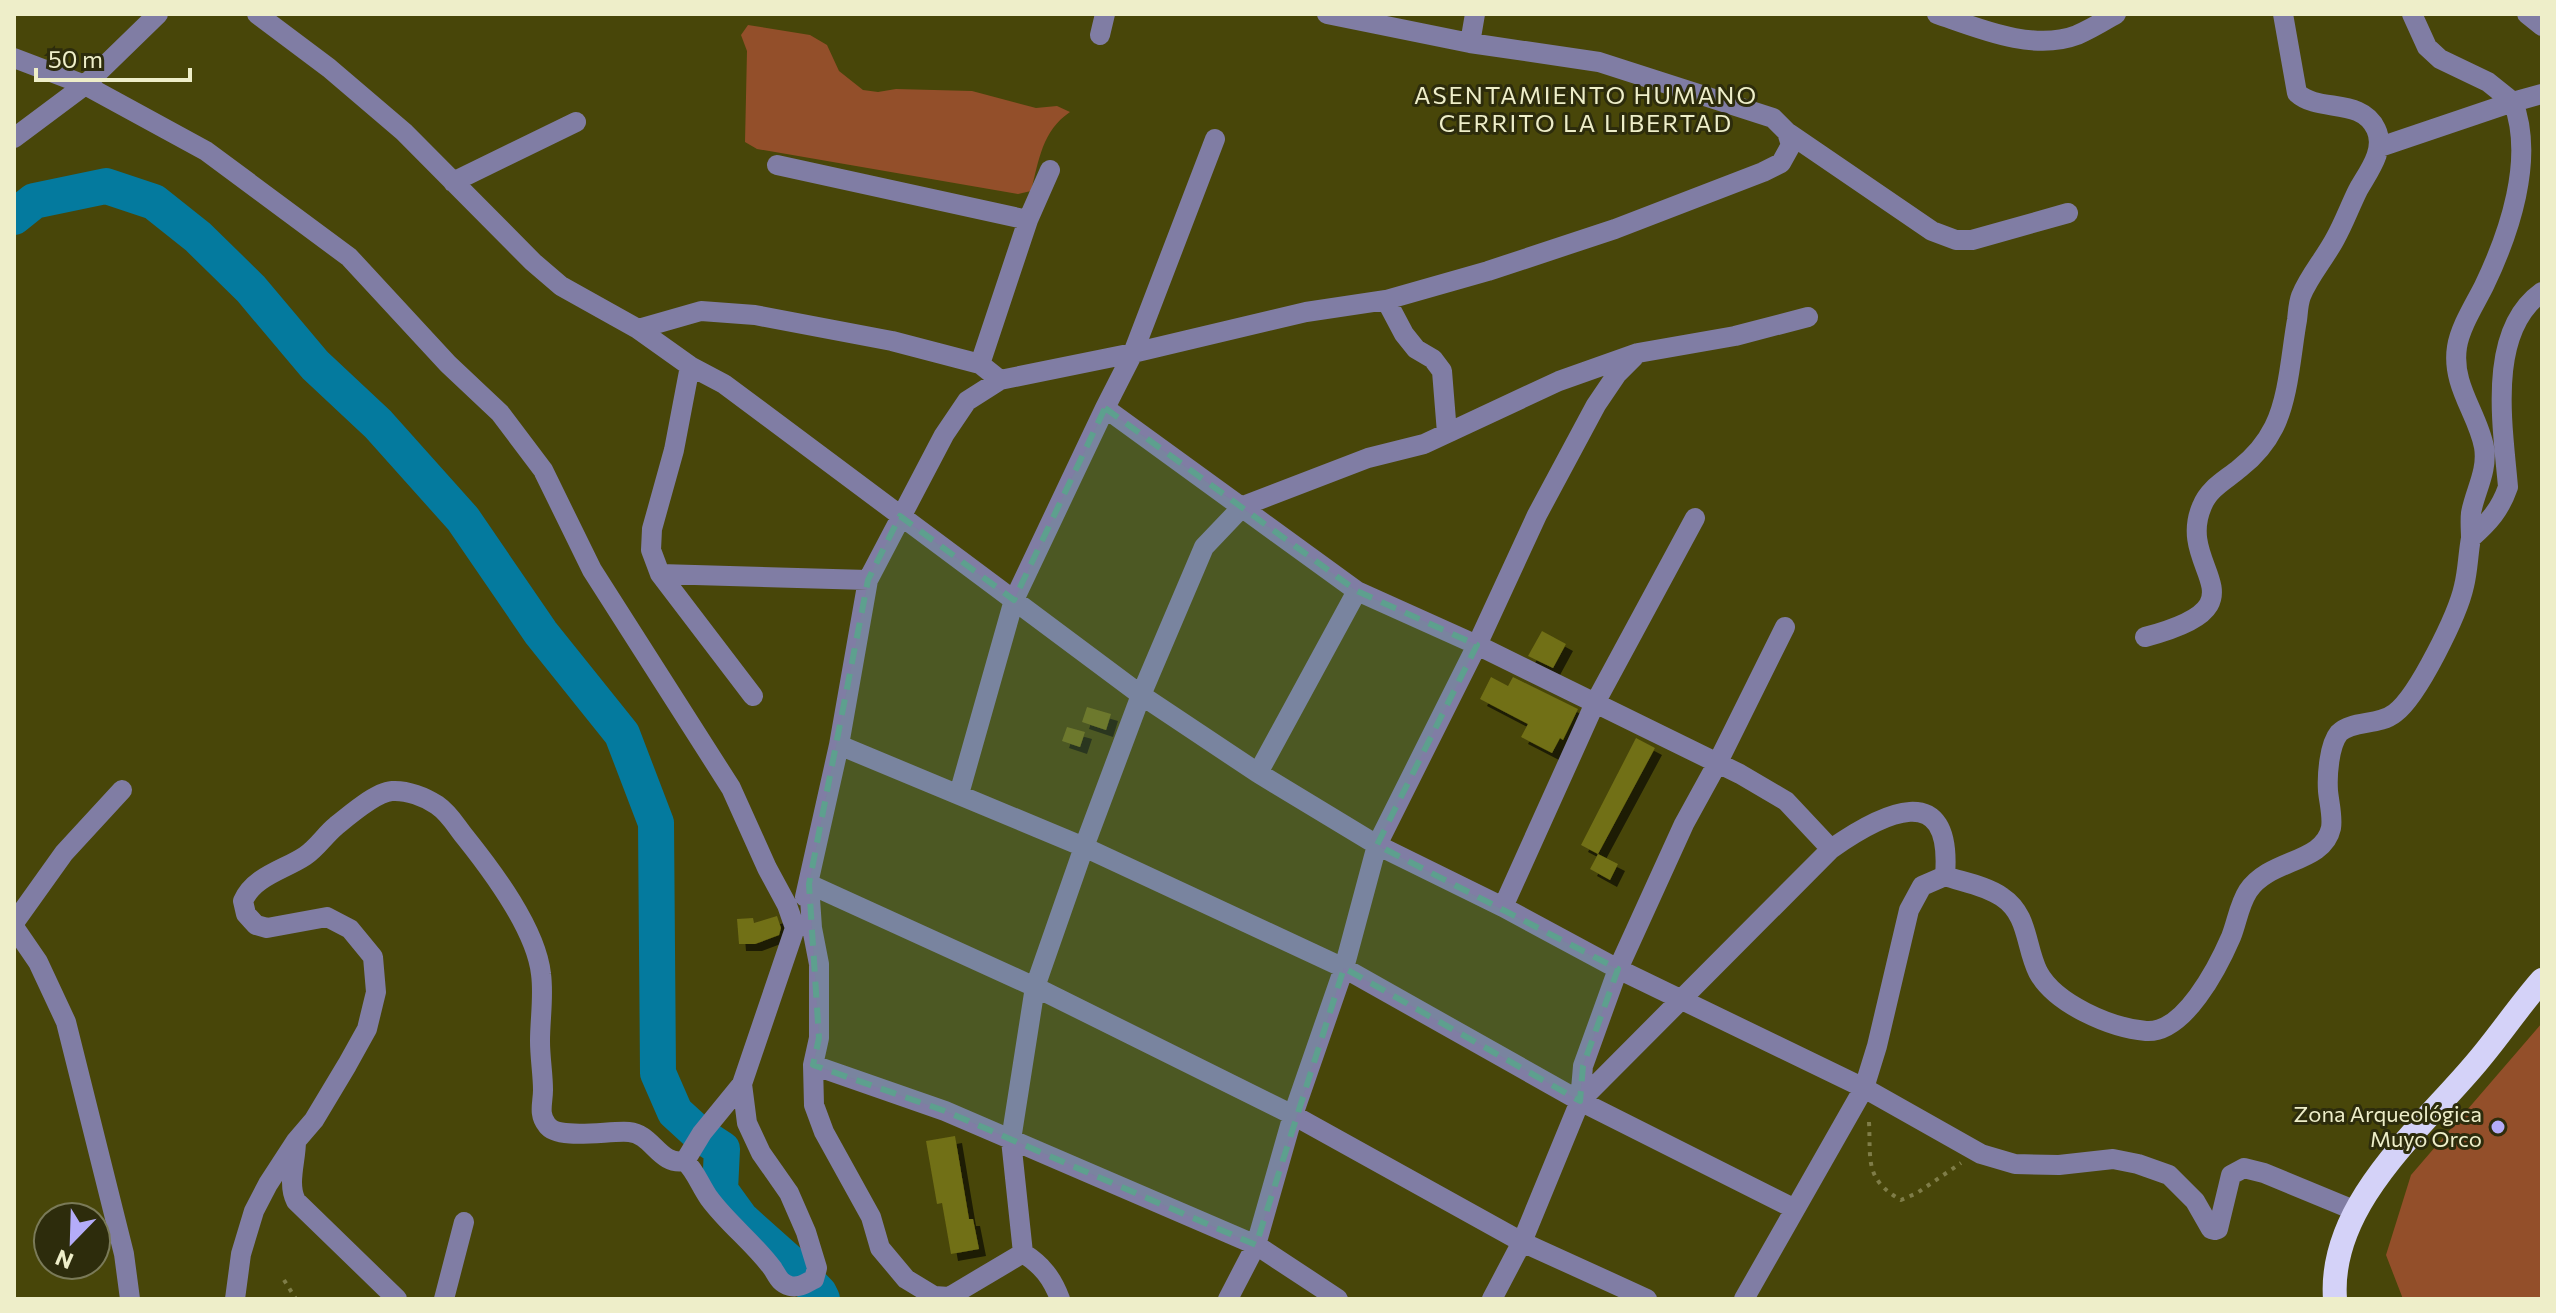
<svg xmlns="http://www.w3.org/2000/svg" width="2556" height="1313" font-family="Commissioner,sans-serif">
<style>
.green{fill:#934f2a}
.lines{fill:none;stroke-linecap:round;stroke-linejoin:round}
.river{stroke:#047a9e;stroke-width:36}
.building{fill:#716f17;filter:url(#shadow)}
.path{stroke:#7f7d48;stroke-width:4;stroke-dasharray:4 6;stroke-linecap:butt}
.minor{stroke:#807da4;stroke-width:20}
.highway{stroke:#d4d2f8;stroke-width:24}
.marked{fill:#5da08e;fill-opacity:0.2;stroke:#5da08e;stroke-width:6;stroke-dasharray:16 10;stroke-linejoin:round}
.poi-dot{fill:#b4acf9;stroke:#2d2c0c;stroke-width:3}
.labels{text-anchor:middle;stroke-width:6;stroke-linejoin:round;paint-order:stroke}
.poi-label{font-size:22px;fill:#eeeec9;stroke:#2d2c0c;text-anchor:end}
.neighbourhood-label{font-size:24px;letter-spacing:2px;fill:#eeeec9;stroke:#2d2c0c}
</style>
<defs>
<filter id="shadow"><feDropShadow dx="7" dy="7" stdDeviation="0" flood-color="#0009"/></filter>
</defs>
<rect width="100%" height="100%" fill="#484609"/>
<path class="green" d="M748,25L810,35L827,45L839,71L863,90L878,92L896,89L972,91L1036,108L1057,106L1070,112C1042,131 1039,160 1031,191L1018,194L757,149L745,142L747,51L741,35Z
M2542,1023V1299H2403L2386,1255L2411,1175Z"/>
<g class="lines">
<path class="river" d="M14,217L34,201L106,186L154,202L198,237L251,289L315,365L378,424L463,519L541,633L622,734L656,823L658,1073L675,1112L699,1134L722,1149L720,1190L741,1219L789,1262L819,1293L822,1299"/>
</g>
<path class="building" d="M1542,631L1566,644L1553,668L1528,656Z
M1491,677L1508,686L1513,677L1578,709L1563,740L1560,738L1552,753L1521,737L1528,724L1480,699Z
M1087,707L1111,714L1106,730L1082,722Z
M1067,727L1085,732L1080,747L1062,741Z
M1636,738L1655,748L1598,854L1581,845Z
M1598,854L1618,864L1610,880L1590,869Z
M777,916L781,928L779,935L755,944H739L737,919L753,918L754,923Z
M955,1136L969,1219H973L979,1249L951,1254L942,1203L937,1204L926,1141Z"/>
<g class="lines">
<path class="path" d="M1869,1122C1871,1160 1864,1179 1901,1200L1917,1193L1961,1163
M284,1280L296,1299"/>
<path class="minor" d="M257,14L329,68L404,132L533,262L561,286L638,329L690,366L724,384L1141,695L1258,773L1377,845L1503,907L1618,969L1864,1088L1981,1154L2015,1164L2059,1165L2113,1159L2138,1164L2169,1175L2195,1201L2211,1229L2215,1230L2218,1229L2231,1175L2244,1168L2264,1173L2356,1211
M1937,14C1978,28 2033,52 2077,35C2091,29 2104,21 2116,14
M2412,14L2427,47L2440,59L2488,82L2513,102L2542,94
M2527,14L2542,26
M1100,35L1105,14
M1470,43L1475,14
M14,58L85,85L206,151L349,257L448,364L500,413L543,470L592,570L731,788L767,868L787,905L795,928L742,1084L747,1123L761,1153L789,1193L806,1232L817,1268L814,1279C806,1283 800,1288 790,1286C780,1283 778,1277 773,1269C754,1243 728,1224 709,1198C700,1185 696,1172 685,1161C659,1166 653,1134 629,1132C610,1130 558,1141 547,1125C538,1114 543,1103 543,1090C543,1074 540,1058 540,1041C540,1019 544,996 541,974C536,929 493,872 465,837C456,826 450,814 437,805C425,797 407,790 392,791C376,792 348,816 336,826C325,835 317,848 305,856C284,870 254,876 243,901L246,914L256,925L267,928L327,917L350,929L373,957L376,992L367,1029L347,1065L314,1120L296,1141L268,1184L254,1211L241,1254L235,1299
M1787,132L1932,231L1956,240H1972L2068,213
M14,138L85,85L158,14
M1215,139L1133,353L1105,408L1357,591L1477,645L1740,774L1786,801L1831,849
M2380,147L2513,102C2535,159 2509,234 2484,286C2475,304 2460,327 2457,347C2451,385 2478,414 2484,447C2488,471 2475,491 2471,513C2470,521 2471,530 2471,538
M777,165L1028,220
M453,182L576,122
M1386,300L1404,334L1416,349L1433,359L1442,371L1447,433
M638,329L701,311L755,315L892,341L980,364L1000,380L1133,353L1306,312L1386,300L1488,271L1615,229L1763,172L1781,163L1791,145L1787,132L1773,118L1599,62L1470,43L1327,14
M980,364L1028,220L1050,170
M690,366L674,450L652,529L651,550L660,574L753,696
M1000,380L967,401L944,435L868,580L839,745L1084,847L1344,968L1580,1101L1793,1208
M660,574L868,580
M2145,637C2272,603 2174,570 2202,506C2209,488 2226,480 2240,468C2254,457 2266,443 2274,427C2289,397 2291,353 2297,320C2298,313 2298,304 2301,296C2309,276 2325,258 2335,239C2344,223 2350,206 2358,190C2368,172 2386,150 2376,129C2361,97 2319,113 2297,93L2283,14
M1258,773L1357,591
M959,794L1014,600L1105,408
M1945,876C1963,882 1987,886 2002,897C2029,915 2025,946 2038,972C2055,1004 2111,1028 2146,1031C2184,1034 2218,967 2231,937C2237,922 2239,905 2248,891C2270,858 2323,864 2331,828C2333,817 2329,802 2328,791C2327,776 2329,745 2339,733C2352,720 2379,726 2395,713C2418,696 2458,614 2464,586C2468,570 2468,554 2471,538C2489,522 2500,510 2508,487C2503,427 2486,332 2542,292
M805,897L839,745
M1503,907L1595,703L1695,518
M14,923L64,853L122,790
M14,927L38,962L66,1022L124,1254L130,1299
M813,1065L945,1111L1256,1245L1338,1299
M1580,1101L1831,849C1881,814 1953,776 1945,876L1922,886L1909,910L1877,1046L1864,1088L1744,1299
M296,1141C296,1161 287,1184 296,1201L397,1299
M685,1161L702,1133L742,1084
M1023,1253L949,1297L934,1296L906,1279L880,1248L871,1217L824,1132L814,1105L813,1065L819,1038V964L812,928L809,884L1035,987L1293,1115L1522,1242L1647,1299
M1023,1253L1011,1140L1035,987L1084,847L1141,695L1204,547L1243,506L1368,458L1424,444L1559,381L1638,353L1735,336L1808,317
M1023,1253C1042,1265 1052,1278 1060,1299
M444,1299L464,1222
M1228,1299L1256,1245L1293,1115L1344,968L1377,845L1477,645L1537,515L1596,405L1617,374L1634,357
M1492,1299L1522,1242L1580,1101L1583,1066L1618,969L1684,824L1717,764L1785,627"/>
<path class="highway" d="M2335,1299C2328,1204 2422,1128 2477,1062C2500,1035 2519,1006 2542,980"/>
</g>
<path class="marked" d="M1105,408L1357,591L1477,645L1377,845L1618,969L1583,1066L1580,1101L1344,968L1256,1245L945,1111L813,1065L819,1038L809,884L868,580L900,516L1014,600Z"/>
<circle class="poi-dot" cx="2498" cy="1127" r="8"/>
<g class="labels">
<g class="poi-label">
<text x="2482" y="1122">Zona Arqueológica<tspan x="2482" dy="25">Muyo Orco</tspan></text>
</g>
<g class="neighbourhood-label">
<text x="1586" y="104">ASENTAMIENTO HUMANO<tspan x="1586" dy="28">CERRITO LA LIBERTAD</tspan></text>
</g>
</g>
<rect width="2556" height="1313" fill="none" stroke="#eeeec9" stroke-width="32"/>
<g transform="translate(72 1241) rotate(203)"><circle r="38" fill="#2d2c0c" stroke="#7a7a58" stroke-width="2"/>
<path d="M0-6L14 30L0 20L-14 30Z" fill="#b4acf9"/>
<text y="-12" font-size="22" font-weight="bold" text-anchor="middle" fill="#eeeec9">N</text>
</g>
<path d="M36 68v12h154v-12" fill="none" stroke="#eeeec9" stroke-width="4"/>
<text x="48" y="68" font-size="24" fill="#eeeec9" stroke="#2d2c0c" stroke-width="6" paint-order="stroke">50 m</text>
</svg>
